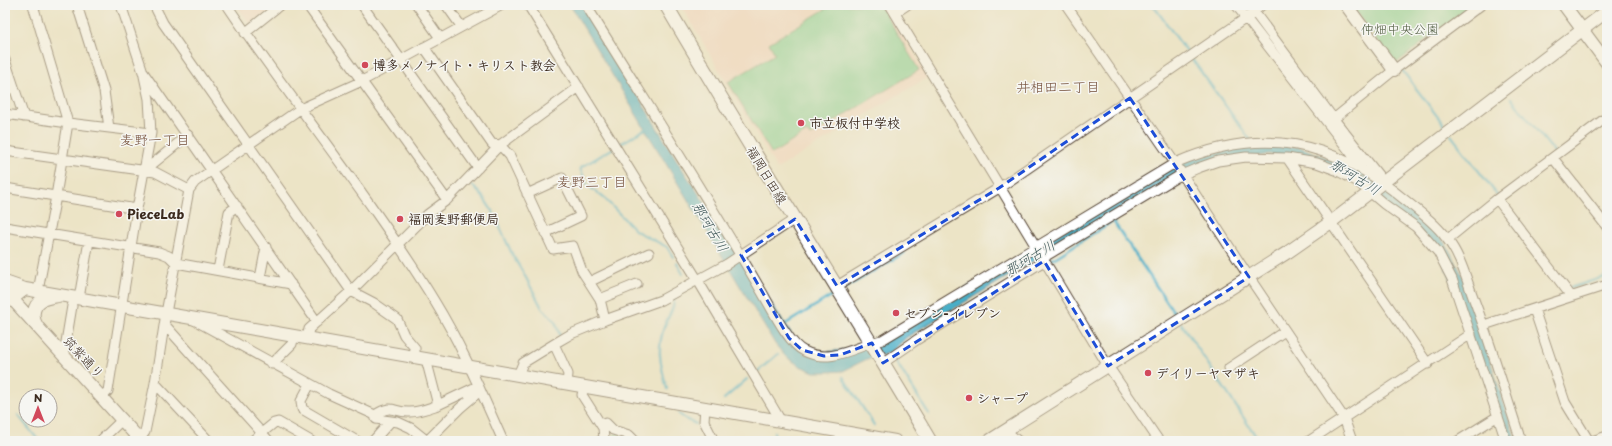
<svg xmlns="http://www.w3.org/2000/svg" width="1612" height="446" font-family="'Playpen Sans','Klee One',sans-serif">
<style>
.built{fill:#f4d4bf}
.green{fill:#7ecf91;stroke:#5c7c58}
.water{fill:#49afc8;stroke:#426c73}
.lines{fill:none;stroke-linecap:round;stroke-linejoin:round}
.stream{stroke:#49afc8;stroke-width:2.5}
.minor-casing{stroke:#564637;stroke-width:11}
.tertiary-casing{stroke:#564637;stroke-width:14}
.secondary-casing{stroke:#564637;stroke-width:15}
.minor{stroke:#fff;stroke-width:9}
.tertiary{stroke:#fff;stroke-width:12}
.secondary{stroke:#fff;stroke-width:13}
.marked{fill:none;stroke:#1d4ed8;stroke-width:3;stroke-dasharray:8 5;stroke-linejoin:round}
.poi-dot{fill:#d1495b;stroke:#f6f6f2;stroke-width:1.5}
.labels{text-anchor:middle;stroke-width:3;stroke-linejoin:round;paint-order:stroke}
.park-label{font-size:13px;fill:#4f5c40;stroke:#f6f6f2}
.poi-label{font-size:13px;font-weight:bold;fill:#3b2a1e;stroke:#f6f6f2;text-anchor:start}
.street-label{font-size:13px;fill:#3b2a1e;stroke:#f6f6f2}
.neighbourhood-label{font-size:14px;fill:#77533e;stroke:#f6f6f2}
.water-label{font-size:14px;font-style:italic;fill:#40595a;stroke:#f6f6f2}
</style>
<rect width="100%" height="100%" fill="#f6f6f2"/>
<filter id="ink" filterUnits="userSpaceOnUse"><feTurbulence type="fractalNoise" baseFrequency=".025" numOctaves="2"/><feDisplacementMap in="SourceGraphic" scale="8" xChannelSelector="R" yChannelSelector="G"/><feConvolveMatrix kernelMatrix="1 2 1 2 8 2 1 2 1" color-interpolation-filters="sRGB"/></filter>
<filter id="wash" filterUnits="userSpaceOnUse"><feTurbulence type="fractalNoise" baseFrequency=".012" numOctaves="4" result="noise"/><feDisplacementMap in="SourceGraphic" scale="16" xChannelSelector="R" yChannelSelector="G"/><feGaussianBlur stdDeviation="0.9" result="paint"/><feColorMatrix in="noise" values="0 0 0 0 0 0 0 0 0 0 0 0 0 0 0 0 0 1.4 0 .05"/><feComposite in="paint" operator="in"/></filter>
<g filter="url(#wash)">
<rect width="100%" height="100%" fill="#ece4c6"/>
<path class="built" d="M236,5H277L254,23H249Z
M685,5H885L928,77L777,169L682,7Z"/>
<path class="green" d="M832,5H880L919,70L810,136L807,132L772,154L728,82L775,54L769,43Z
M1351,5H1472L1395,64Z
M617,433L633,441H603Z"/>
<path class="water" d="M570,5H583L681,167L805,354L862,348L1182,162L1244,145L1300,147L1362,172L1425,220L1445,243L1454,258L1464,279L1516,441H1508L1439,248L1337,168L1269,154L1175,176L907,337L890,353L867,359L843,371L828,372H814L800,366L785,356L775,344Z"/>
<g class="lines">
<path class="stream" d="M1153,5L1251,141
M1242,5L1271,43
M1402,70L1447,129
M1511,98L1555,153
M1451,135L1498,196
M580,168L587,185L604,198L636,231L667,247L673,257
M580,168L647,128
M472,185L483,197L493,212L513,256L525,276L542,308L555,321L560,336
M1048,259L1050,261L1113,221L1177,317
M677,263L683,274
M1568,287L1570,288L1607,276
M842,290L904,253
M1181,323L1259,441
M784,325L836,293
M895,360L929,414
M758,371L778,354
M843,377L874,425
M667,389C661,365 656,352 664,327C668,316 675,309 674,297
M724,399L747,379
M5,400L7,402
M679,414L687,420L696,424
M18,415L39,441
M774,432L775,441
M819,440L825,441"/>
</g>
</g>
<g filter="url(#ink)">
<g class="lines">
<defs>
<path id="minor" d="M33,5L68,123L56,196L38,291
M77,5L104,91L109,128
M121,5L143,72L317,322
M154,5L163,23L351,291L374,303L397,319L404,335L415,348V357
M227,5C294,105 372,199 435,302C462,346 482,394 503,441
M307,5L447,200
M362,5L478,168
M417,5L440,38
M446,5L461,26
M528,5L697,279L781,421
M586,5C644,99 704,192 759,287C769,303 788,344 804,351C831,365 856,346 882,340L1175,163C1262,125 1333,140 1405,200C1420,212 1436,224 1447,239C1460,255 1466,278 1473,297C1491,344 1505,393 1521,441
M890,5L1108,366L1159,441
M1066,5L1175,163L1249,277L1344,418L1352,441
M1236,5L1361,166
M1249,5L1333,118L1379,176
M895,13L907,5
M245,33L280,5
M424,47L492,144L500,145L510,156L553,249L573,246L582,271L600,299L605,320
M5,60L24,117
M5,114L68,123L151,133
M1330,122L1394,70L1481,5
M5,151L155,172L189,190
M1287,158L1317,163L1336,170L1358,182L1384,204L1416,227L1438,252L1452,279L1506,441
M1553,158L1607,227
M144,171L188,135
M5,188L137,209L108,391L102,397
M527,194L562,178L581,216L545,233
M1497,199L1571,296
M137,209L151,133L149,99L144,76
M5,227L159,252L169,256L176,263L291,284
M1448,239L1497,199L1607,117
M218,270L229,212L237,206
M260,278L266,247
M589,282L649,253
M837,286L999,188L1246,18L1262,5
M79,298L89,241
M600,299L637,284
M1534,309L1565,402L1589,441
M194,320L329,394L375,415L376,419L398,422L411,428L426,440
M165,325L269,441
M1484,325L1607,285
M307,338L309,329L351,291L428,214L447,200L500,145L579,87
M554,344L568,374L567,384
M61,352L65,348L72,306
M883,363L918,339L1044,261L1046,256L1177,177L1198,168L1218,161L1246,157L1287,158L1428,364
M272,364L292,344L294,336
M1229,368L1285,331
M518,375L523,363L554,344L571,334L605,320L661,300L727,264L795,219
M155,383L209,441
M310,384L301,401L302,409L357,441
M584,386L582,395L603,428L604,439L600,441
M438,405L478,386
M705,407L704,421L714,441
M375,415C393,403 393,413 410,412C419,412 429,408 438,405L426,359
M601,425L606,423L613,430L629,435L635,441
M1006,431L1018,441
M140,439L145,432L155,383L166,313L189,190L195,182L212,170L300,109L362,81L502,5
M100,441L123,419
M252,441L274,423L278,422L311,441
M373,441L390,422
M427,441L460,408L480,391
M1309,441L1471,334
M1458,441L1498,416
M1592,441L1607,436"/>
<path id="tertiary" d="M1346,5L1394,70
M1564,5L1607,63
M5,282L25,289
M5,291L141,441
M12,299L25,289L895,441
M37,326C32,318 32,306 42,300C46,298 53,297 58,296
M989,441L1288,252L1331,222L1607,11"/>
<path id="secondary" d="M666,5C752,152 843,295 930,441"/>
</defs>
<use href="#minor" class="minor-casing"/>
<use href="#tertiary" class="tertiary-casing"/>
<use href="#secondary" class="secondary-casing"/>
<use href="#minor" class="minor"/>
<use href="#tertiary" class="tertiary"/>
<use href="#secondary" class="secondary"/>
</g>
</g>
<path d="M0 0H1612V446H0ZM1130,98L1249,277L1108,366L1044,261L883,363L872,343L840,355L824,356L802,350L789,338L741,255L795,219L837,286L999,188Z" fill="#ece4c6" fill-opacity=".55" fill-rule="evenodd"/>
<path class="marked" d="M1130,98L1249,277L1108,366L1044,261L883,363L872,343L840,355L824,356L802,350L789,338L741,255L795,219L837,286L999,188Z"/>
<g class="poi-dot">
<circle cx="365" cy="65" r="4"/>
<circle cx="801" cy="123" r="4"/>
<circle cx="119" cy="214" r="4"/>
<circle cx="400" cy="219" r="4"/>
<circle cx="896" cy="313" r="4"/>
<circle cx="1148" cy="373" r="4"/>
<circle cx="969" cy="398" r="4"/>
</g>
<g class="labels">
<g class="park-label">
<text x="1400" y="34">仲畑中央公園</text>
</g>
<g class="poi-label">
<text x="373" y="70">博多メノナイト・キリスト教会</text>
<text x="809" y="128">市立板付中学校</text>
<text x="127" y="219">PieceLab</text>
<text x="408" y="224">福岡麦野郵便局</text>
<text x="904" y="318">セブン-イレブン</text>
<text x="1156" y="378">デイリーヤマザキ</text>
<text x="977" y="403">シャープ</text>
</g>
<g class="street-label">
<text transform="translate(767 175) rotate(59)" y="5">福岡日田線</text>
<text transform="translate(84 357) rotate(47)" y="5">筑紫通り</text>
</g>
<g class="neighbourhood-label">
<text x="1058" y="92">井相田二丁目</text>
<text x="155" y="145">麦野一丁目</text>
<text x="592" y="187">麦野三丁目</text>
</g>
<g class="water-label">
<text transform="translate(1355 177) rotate(31)" y="5">那珂古川</text>
<text transform="translate(710 227) rotate(59)" y="5">那珂古川</text>
<text transform="translate(1030 258) rotate(-31)" y="5">那珂古川</text>
</g>
</g>
<rect width="1612" height="446" fill="none" stroke="#f6f6f2" stroke-width="20"/>
<g transform="translate(38 408)"><circle r="19" fill="#f6f6f2" stroke="#aba49d"/>
<path d="M0-3L7 15L0 10L-7 15Z" fill="#d1495b"/>
<text y="-6" font-size="11" font-weight="bold" text-anchor="middle" fill="#3b2a1e">N</text>
</g>
</svg>
